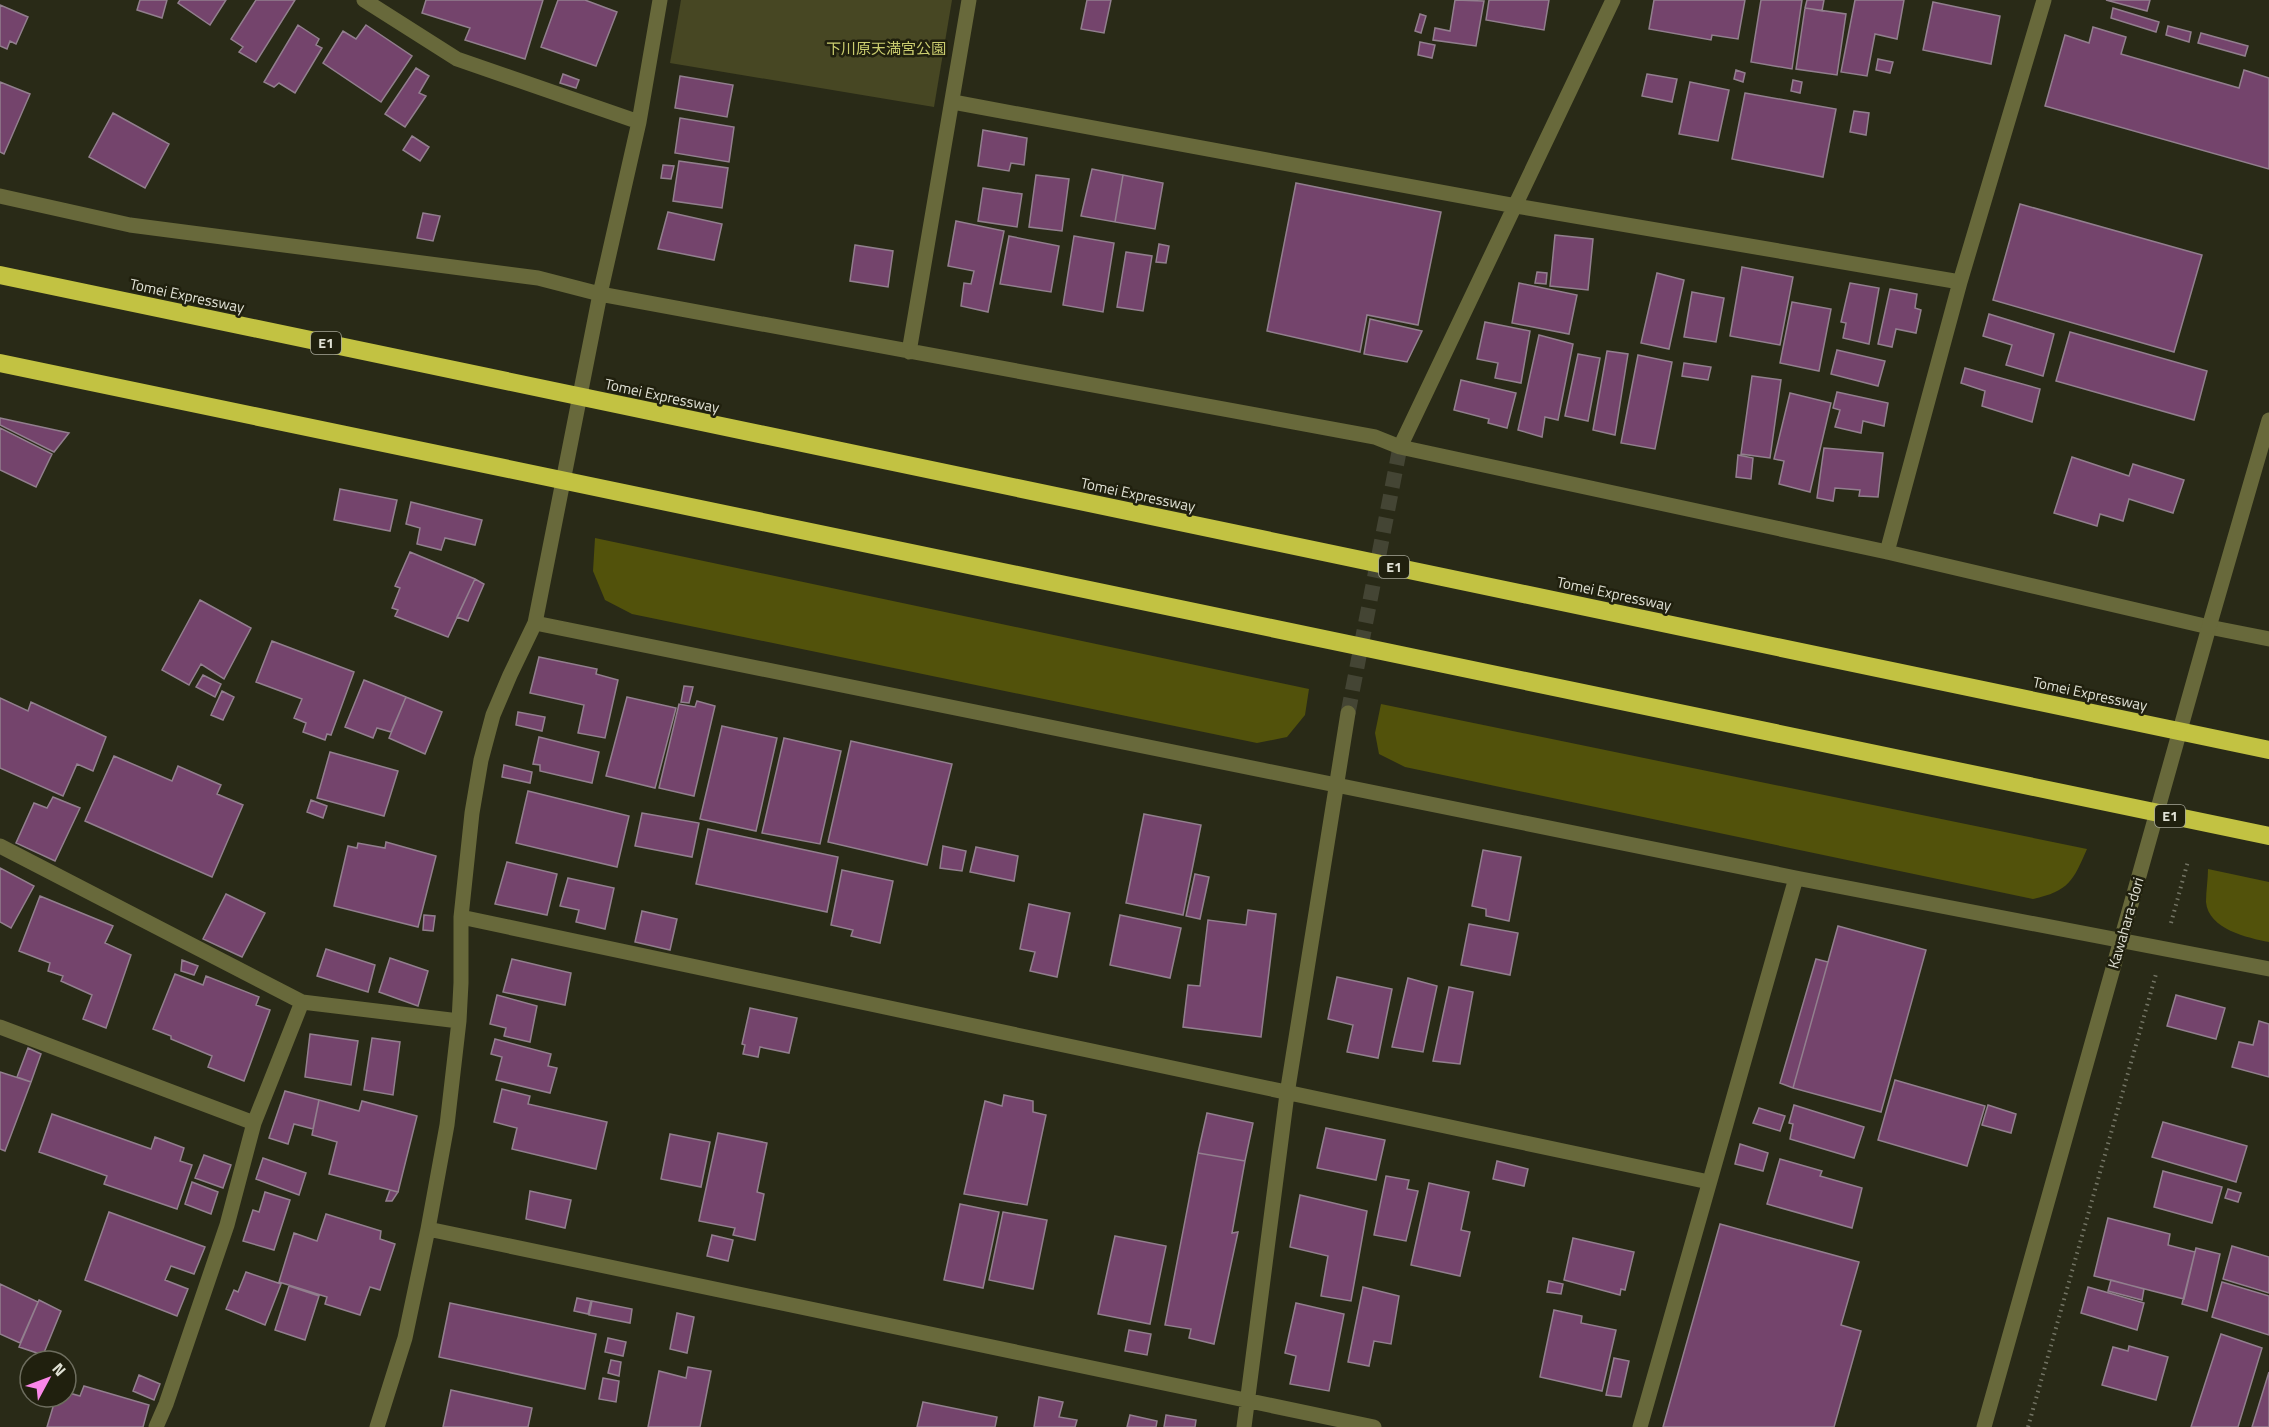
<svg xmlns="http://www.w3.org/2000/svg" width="2269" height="1427" font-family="'Titillium Web','Noto Sans JP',sans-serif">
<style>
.green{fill:#474723}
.forest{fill:#52520b}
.building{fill:#74446c;stroke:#927f8e;stroke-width:1.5}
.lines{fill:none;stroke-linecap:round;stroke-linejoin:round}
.minor-tunnel{stroke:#444534;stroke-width:15;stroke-dasharray:15 8;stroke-linecap:butt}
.path{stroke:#747565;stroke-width:4;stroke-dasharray:1.5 4.5;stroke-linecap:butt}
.minor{stroke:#68693b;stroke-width:15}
.tertiary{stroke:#68693b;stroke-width:15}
.motorway{stroke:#c2c242;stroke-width:18}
.labels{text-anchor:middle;stroke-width:5;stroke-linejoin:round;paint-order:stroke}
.shield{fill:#20200e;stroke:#a6a799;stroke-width:1.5}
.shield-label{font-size:14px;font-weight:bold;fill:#e0e1d5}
.park-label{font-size:15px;fill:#cbcd6f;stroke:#20200e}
.street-label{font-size:15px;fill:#e0e1d5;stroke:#20200e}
</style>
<rect width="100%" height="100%" fill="#292a17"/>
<path class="green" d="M681,0H952L934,107L670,63Z"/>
<path class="forest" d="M595,538L1309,689L1305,715L1287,737L1257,743L632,614L605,600L593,571Z
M1381,704L2087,849C2073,881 2069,891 2033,899L1405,767L1379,754L1375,733Z
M2208,869L2269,882V942C2248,938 2208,929 2206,902C2206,891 2208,879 2208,869Z"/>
<path class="building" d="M140,0H167L162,18L137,10Z
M180,0H226L210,25L178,3Z
M256,0H295L256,62L239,52L243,47L231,39Z
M426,0H543L525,59L465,40L470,28L422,13Z
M558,0H585L617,12L596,66L541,47Z
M1087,0H1111L1104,33L1081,29Z
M1455,0L1484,1L1476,46L1433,40L1435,28L1450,31Z
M1489,0H1549L1544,30L1486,20Z
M1654,0H1745L1738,39L1712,35L1711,40L1649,29Z
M1761,0H1802L1792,69L1751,62Z
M1807,0H1824L1822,11L1805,8Z
M1855,0H1904L1897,39L1875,34L1867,76L1841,72Z
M2106,0H2150L2147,11Z
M1933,2L2000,16L1991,64L1923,50Z
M0,5L28,17L16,44L10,41L7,49L0,46Z
M1805,8L1846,14L1837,75L1796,69Z
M2113,8L2159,22L2156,32L2111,18Z
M1420,14L1426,16L1421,33L1415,31Z
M298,25L319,39L316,45L322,48L295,93L279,83L274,87L264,82Z
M366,25L412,56L381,102L323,63L343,31L356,39Z
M2168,26L2191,32L2189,42L2166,35Z
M2093,27L2126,37L2121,54L2239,88L2244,70L2269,78V169L2045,106L2065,35L2089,43Z
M2201,33L2248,46L2245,56L2198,43Z
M1420,42L1435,45L1432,58L1418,55Z
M1878,59L1893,62L1890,73L1876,70Z
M416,68L429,76L419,93L426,96L405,127L385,114Z
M1736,70L1745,73L1743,82L1734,79Z
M563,74L579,80L576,88L560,83Z
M1647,74L1677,79L1672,102L1642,96Z
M680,76L733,85L727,117L675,108Z
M1793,80L1802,82L1800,93L1791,91Z
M0,82L30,94L4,154L0,152Z
M1690,82L1729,90L1718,141L1679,134Z
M1745,93L1836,109L1823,177L1732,159Z
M1854,111L1869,113L1866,135L1850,132Z
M113,113L169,144L145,188L89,157Z
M680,118L734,127L729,162L675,153Z
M983,130L1027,138L1024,165L1011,163L1009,171L978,166Z
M412,136L429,147L420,161L403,150Z
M679,161L728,168L722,208L673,201Z
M663,165L674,166L671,179L661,178Z
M1092,169L1123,175L1115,222L1081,216Z
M1036,175L1069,179L1062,231L1029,227Z
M1123,175L1163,183L1155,229L1115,222Z
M1296,183L1441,212L1418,325L1367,315L1360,352L1267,331Z
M983,188L1022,194L1017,227L978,221Z
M2020,204L2202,255L2174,352L1993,300Z
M668,212L722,224L714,260L658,249Z
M423,213L440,216L433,241L417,238Z
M956,221L1004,231L988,312L961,306L964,283L971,284L974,271L948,266Z
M1555,235L1593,239L1588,290L1550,286Z
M1009,236L1059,246L1051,292L1000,284Z
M1074,236L1114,243L1103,312L1063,305Z
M1159,244L1169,246L1166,263L1156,262Z
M855,245L893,251L888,287L850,281Z
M1126,252L1152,256L1143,311L1117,307Z
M1742,267L1793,277L1780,345L1730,336Z
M1537,272L1547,273L1546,284L1535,283Z
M1657,273L1684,280L1669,349L1641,343Z
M1519,283L1577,295L1569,334L1512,323Z
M1850,283L1879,288L1869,344L1843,338L1846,323L1841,322Z
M1890,289L1917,294L1915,308L1921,310L1916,333L1896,329L1892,347L1878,344Z
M1692,292L1724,298L1716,342L1684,337Z
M1792,302L1831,309L1819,371L1780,363Z
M1989,314L2054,334L2043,376L2006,365L2012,345L1983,336Z
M1370,319L1422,331L1407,362L1364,354Z
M1485,322L1530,331L1521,383L1495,378L1498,363L1477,359Z
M2070,332L2207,371L2194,420L2056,381Z
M1539,335L1573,344L1558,420L1545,417L1542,437L1518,430Z
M1837,350L1885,361L1878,386L1831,374Z
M1607,351L1628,354L1615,435L1593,430Z
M1578,354L1600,358L1588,421L1565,416Z
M1638,355L1672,362L1655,449L1621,443Z
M1684,363L1711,367L1708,380L1682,376Z
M1965,368L2040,389L2032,422L1982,406L1985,391L1961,383Z
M1752,376L1781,380L1770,458L1741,454Z
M1461,380L1516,393L1507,428L1488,423L1489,419L1454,410Z
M1837,392L1888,403L1884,426L1863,421L1861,433L1835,427L1840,410L1833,408Z
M1790,393L1831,403L1810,492L1779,484L1784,461L1774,459Z
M0,418L69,433L54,452L0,425Z
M0,428L52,454L36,487L0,470Z
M1824,448L1883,453L1878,497L1859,496L1860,490L1835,488L1833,501L1817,498Z
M1738,455L1753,458L1751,479L1736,477Z
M2072,457L2129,476L2133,464L2184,480L2173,513L2129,499L2123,521L2100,514L2097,526L2054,513Z
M340,489L397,500L390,531L334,520Z
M411,502L482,520L475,545L445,538L441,550L417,544L420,528L406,524Z
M410,552L475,579L448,637L395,616L398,610L392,608L400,588L395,586Z
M475,579L484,584L468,621L457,617Z
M200,600L251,628L224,679L201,664L189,685L162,670Z
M272,641L354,672L331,735L327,734L325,740L303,732L306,723L294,718L302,699L256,682Z
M539,657L597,669L596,674L618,680L605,738L578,733L584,705L530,693Z
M203,675L221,684L215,697L196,687Z
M364,680L406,697L391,732L377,728L373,738L345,727Z
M684,686L693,687L689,703L681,702Z
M222,691L234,697L223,720L211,715Z
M406,697L442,712L425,754L389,738Z
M627,697L676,708L655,788L606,776Z
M0,698L28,711L31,702L106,737L93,771L77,764L63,796L0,768Z
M697,701L715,706L694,796L659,788L679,704L695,707Z
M518,712L545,717L542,731L516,725Z
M722,726L777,738L756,831L700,819Z
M539,737L599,752L592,783L540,771V765L533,764Z
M784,738L841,751L820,844L762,833Z
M851,741L952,764L927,865L828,842Z
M330,752L398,771L384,816L317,798Z
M114,756L172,781L178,766L221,785L217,794L243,805L212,877L85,821Z
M504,765L532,772L530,783L502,777Z
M528,791L629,816L617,867L516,843Z
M53,797L80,808L55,861L16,843L34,803L47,808Z
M311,800L327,806L323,818L307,812Z
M642,813L699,823L692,857L635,846Z
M1144,814L1201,825L1183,915L1126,903Z
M708,829L838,857L827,912L696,884Z
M386,842L436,856L418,927L334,906L348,846L357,848L358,843L385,848Z
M943,846L966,851L962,871L940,868Z
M976,847L1018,856L1014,881L970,872Z
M1483,850L1521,857L1509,921L1486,916V909L1472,906Z
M507,862L557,874L547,915L495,904Z
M0,868L34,886L11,928L0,922Z
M842,870L893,881L880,943L851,936L853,930L831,925Z
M1195,874L1209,877L1200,919L1186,916Z
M568,878L614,888L605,929L576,922L579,910L560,906Z
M226,894L265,913L242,957L203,939Z
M40,896L113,926L105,943L131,955L106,1028L83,1019L92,995L61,981L63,976L48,971L50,963L19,951Z
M1029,904L1070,913L1057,977L1030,971L1035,952L1020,949Z
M1248,910L1276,914L1261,1037L1183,1027L1188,985L1200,986L1208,920L1246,925Z
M642,911L677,919L670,950L635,942Z
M424,915L435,916L433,931L423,930Z
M1120,915L1181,928L1170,978L1110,965Z
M1469,924L1518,933L1510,975L1461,965Z
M1838,926L1926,950L1881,1112L1793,1088Z
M326,949L375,965L368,992L317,976Z
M390,958L428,971L418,1006L379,992Z
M512,959L571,973L565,1005L503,992Z
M1816,959L1828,962L1793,1088L1780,1083Z
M182,960L198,966L194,975L181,971Z
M175,974L203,985L206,976L259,997L256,1005L270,1010L244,1081L208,1067L212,1056L171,1039V1036L153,1029Z
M1337,977L1392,989L1378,1058L1347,1052L1353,1025L1328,1019Z
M1408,978L1437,986L1423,1052L1392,1047Z
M1449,987L1473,992L1460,1064L1433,1061Z
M497,995L537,1006L530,1042L504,1036L506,1028L490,1024Z
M2176,995L2225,1008L2216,1039L2167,1026Z
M750,1008L797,1018L789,1053L760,1047L758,1057L743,1054L745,1045L742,1044Z
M2259,1021L2269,1024V1077L2232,1067L2239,1042L2253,1045Z
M310,1034L358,1041L351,1085L305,1077Z
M372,1038L400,1042L393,1095L364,1090Z
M495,1039L551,1054L548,1066L557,1068L550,1093L496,1080L502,1057L491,1054Z
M28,1048L41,1054L31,1082L17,1077Z
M0,1072L31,1082L5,1151L0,1149Z
M1895,1080L1985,1106L1967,1166L1878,1140Z
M502,1089L530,1096L528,1104L607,1122L596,1169L512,1149L517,1128L494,1122Z
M285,1091L319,1100L313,1129L294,1124L288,1144L269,1138Z
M1004,1095L1033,1101V1112L1046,1115L1027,1205L964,1194L985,1101L1002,1106Z
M319,1100L359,1111L362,1101L417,1116L398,1192L329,1174L337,1142L312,1135Z
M1794,1105L1864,1127L1854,1158L1790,1139L1793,1124L1789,1123Z
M1988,1105L2016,1114L2011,1133L1982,1125Z
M1759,1108L1785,1116L1780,1131L1753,1123Z
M1207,1113L1253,1123L1245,1161L1198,1153Z
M52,1114L151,1149L155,1137L184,1148L180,1161L192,1165L177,1209L104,1184L107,1176L39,1152Z
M2163,1122L2247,1146L2236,1182L2152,1157Z
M1326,1128L1385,1140L1376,1180L1317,1168Z
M718,1133L767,1143L757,1192L764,1194L755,1240L733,1235L735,1228L699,1221Z
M670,1134L710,1142L701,1187L661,1179Z
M1740,1144L1768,1153L1763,1171L1735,1164Z
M1198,1153L1245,1161L1232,1233L1238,1232L1214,1344L1189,1338L1191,1329L1165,1325Z
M204,1155L231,1165L223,1188L195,1178Z
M263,1158L306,1173L299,1195L256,1179Z
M1780,1159L1822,1171L1820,1176L1862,1188L1852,1228L1767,1204Z
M1497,1161L1528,1169L1524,1186L1493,1179Z
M2163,1171L2222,1187L2212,1223L2154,1207Z
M1386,1176L1409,1180L1407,1189L1418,1191L1406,1241L1374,1235Z
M192,1182L218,1192L211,1214L185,1204Z
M1429,1183L1469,1192L1461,1230L1470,1232L1460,1276L1411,1265Z
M2228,1189L2241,1193L2238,1202L2225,1198Z
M390,1190L398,1192L392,1201H386Z
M530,1191L571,1200L565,1228L526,1219Z
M265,1192L290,1200L274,1250L243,1241L253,1210L259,1212Z
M1300,1195L1367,1211L1351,1301L1321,1296L1328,1256L1290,1247Z
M960,1204L999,1212L983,1288L944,1280Z
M109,1212L205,1247L194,1274L171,1266L165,1280L188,1289L177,1316L85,1280Z
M1003,1212L1047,1220L1033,1289L989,1280Z
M326,1214L381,1231L380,1239L395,1244L380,1290L370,1287L360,1315L325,1304L327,1297L279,1282L294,1233L317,1241Z
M2108,1218L2170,1234L2168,1245L2195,1252L2184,1299L2094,1276Z
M1720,1224L1859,1262L1841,1325L1861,1331L1834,1427H1663Z
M712,1235L733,1240L728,1261L707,1256Z
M1115,1236L1166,1246L1150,1324L1098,1314Z
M1573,1238L1634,1252L1625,1290L1621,1289L1620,1295L1564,1280Z
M2232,1246L2269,1257V1293L2223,1279Z
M2196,1248L2220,1254L2207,1311L2182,1304Z
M246,1272L281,1284L265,1325L226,1309L234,1290L238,1292Z
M2111,1280L2144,1289L2142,1300L2108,1291Z
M1549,1281L1563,1284L1561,1294L1547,1292Z
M2222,1282L2269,1296V1335L2212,1317Z
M0,1284L38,1302L20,1343L0,1334Z
M289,1286L319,1296L305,1340L275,1330Z
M1363,1287L1399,1296L1391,1344L1374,1341L1369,1366L1348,1362Z
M2088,1287L2144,1303L2137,1330L2081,1313Z
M577,1298L591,1301L588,1314L574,1311Z
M39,1300L61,1311L43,1355L19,1347Z
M592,1301L632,1309L630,1323L589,1315Z
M450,1303L596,1334L585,1389L439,1357Z
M1296,1303L1344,1314L1329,1391L1290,1384L1296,1356L1285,1353Z
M1554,1310L1582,1316L1581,1323L1616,1330L1602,1391L1540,1377Z
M677,1313L694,1317L687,1353L670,1349Z
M1129,1330L1151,1334L1147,1355L1125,1351Z
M2221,1334L2262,1348L2238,1427H2191Z
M608,1338L626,1342L623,1356L605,1352Z
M2129,1346L2168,1357L2156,1400L2102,1385L2113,1347L2128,1351Z
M1614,1358L1629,1361L1621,1397L1606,1395Z
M611,1360L621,1362L619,1376L608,1373Z
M688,1367L711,1371L700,1427H648L659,1371L686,1378Z
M2269,1372V1427H2252Z
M139,1375L160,1384L154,1400L133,1391Z
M603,1378L619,1381L616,1402L599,1399Z
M84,1386L149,1405L143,1427H47L56,1397H66V1392L80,1396Z
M451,1390L532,1408L528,1427H443Z
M1039,1397L1063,1402L1059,1417L1077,1420L1075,1427H1034Z
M923,1402L997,1417L995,1427H917Z
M1130,1415L1157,1421L1156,1427H1127Z
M1166,1415L1196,1420L1195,1427H1164Z"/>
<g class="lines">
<path class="minor-tunnel" d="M1348,713L1400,447"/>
<path class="path" d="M2171,923L2188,861
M2028,1427L2156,974"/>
<path class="minor" d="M364,0L457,59L639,122
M953,102L1516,206L1960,282
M0,196L130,225L538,278L600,294L1375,437L1400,447L1887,552L2209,627L2269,639
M909,352L969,0
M1400,447L1613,0
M1887,552L1960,282L2044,0
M535,623L1796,878L2269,969
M0,846L302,1002
M461,917L1709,1182
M0,1027L254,1123
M428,1229L1374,1427
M156,1427L166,1404L227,1225L254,1123L302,1002L459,1021
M377,1427L405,1338L428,1229L447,1125L459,1021L461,983V917L472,813L481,760L493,715L510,675L535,623L600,294L639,122L660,0
M1244,1427L1287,1094L1348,713
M1640,1427L1796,878"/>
<path class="tertiary" d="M1984,1427L2209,627L2269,420"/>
<path class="motorway" d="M0,275L2269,750
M0,363L2269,836"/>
</g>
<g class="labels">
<g class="shield">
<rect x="311" y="332" width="30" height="22" rx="4.5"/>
<rect x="1379" y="556" width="30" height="22" rx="4.5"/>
<rect x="2155" y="805" width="30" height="22" rx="4.5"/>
</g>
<g class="shield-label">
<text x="326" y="348">E1</text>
<text x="1394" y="572">E1</text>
<text x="2170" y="821">E1</text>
</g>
<g class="park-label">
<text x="886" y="54">下川原天満宮公園</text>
</g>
<g class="street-label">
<text transform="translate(187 296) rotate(12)" y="5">Tomei Expressway</text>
<text transform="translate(662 396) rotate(12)" y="5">Tomei Expressway</text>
<text transform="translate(1138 495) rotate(12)" y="5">Tomei Expressway</text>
<text transform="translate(1614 594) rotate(12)" y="5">Tomei Expressway</text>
<text transform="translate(2090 694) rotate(12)" y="5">Tomei Expressway</text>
<text transform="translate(2126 923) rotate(-74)" y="5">Kawahara-dori</text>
</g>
</g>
<g transform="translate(48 1379) rotate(49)"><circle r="28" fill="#20200e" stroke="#6d6d5e" stroke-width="1.5"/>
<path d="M0-4.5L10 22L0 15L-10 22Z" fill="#fa87e8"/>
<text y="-9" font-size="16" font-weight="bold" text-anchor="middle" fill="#e0e1d5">N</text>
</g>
</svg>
